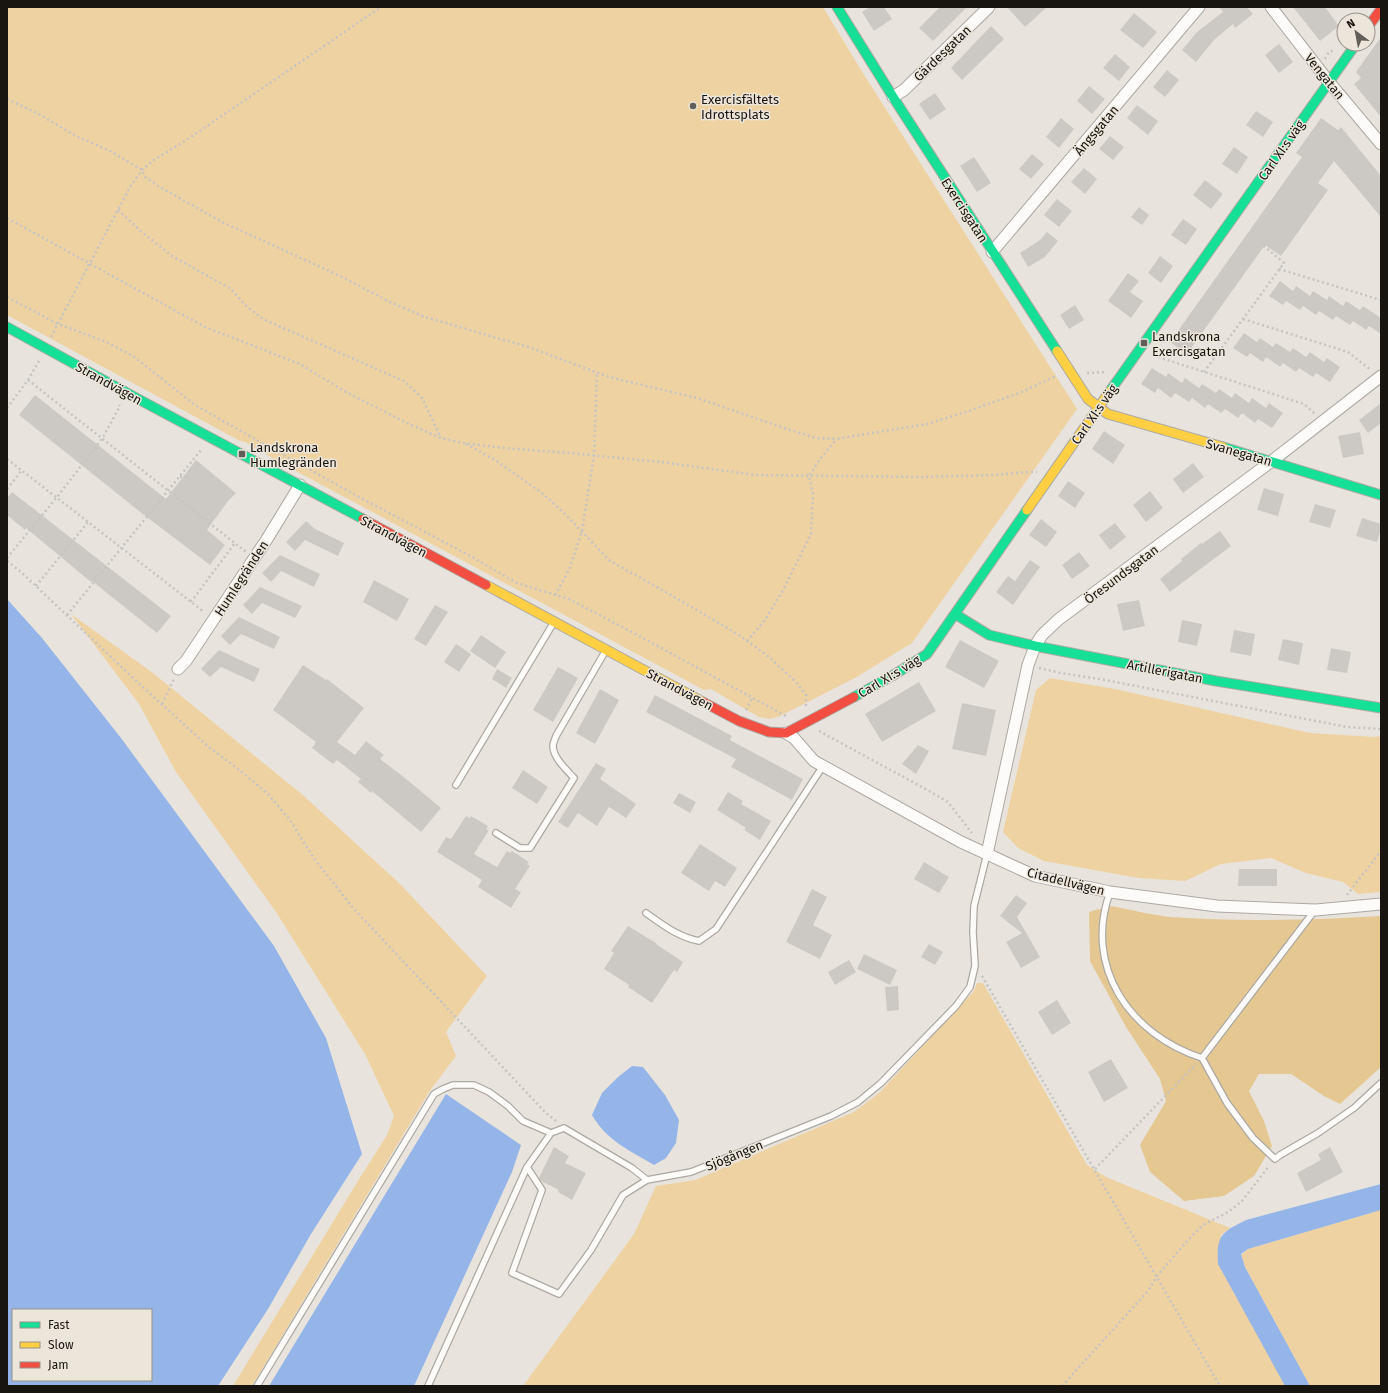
<svg xmlns="http://www.w3.org/2000/svg" width="1388" height="1393" font-family="'Fira Sans',sans-serif">
<style>
.green{fill:#efd2a2}
.forest{fill:#e5c792}
.water{fill:#95b5e8;fill-rule:evenodd}
.building{fill:#ccc9c4}
.lines{fill:none;stroke-linecap:round;stroke-linejoin:round}
.lane-casing{stroke:#aca9a3;stroke-width:8}
.street-casing{stroke:#aca9a3;stroke-width:13}
.fast-casing{stroke:#aca9a3;stroke-width:11}
.slow-casing{stroke:#aca9a3;stroke-width:11}
.jam-casing{stroke:#aca9a3;stroke-width:11}
.path{stroke:#c5c4c2;stroke-width:2.5;stroke-dasharray:2 3;stroke-linecap:butt}
.lane{stroke:#fcfbfa;stroke-width:5.5}
.street{stroke:#fcfbfa;stroke-width:11}
.fast{stroke:#16e098;stroke-width:9}
.slow{stroke:#ffcf43;stroke-width:9}
.jam{stroke:#f24e42;stroke-width:9}
.poi-dot{fill:#615d58;stroke:#ece5d9;stroke-width:1.5}
.labels{text-anchor:middle;stroke-width:3;stroke-linejoin:round;paint-order:stroke}
.street-label{font-size:13px;fill:#181511;stroke:#ece5d9}
.poi-label{font-size:13px;fill:#181511;stroke:#ece5d9;text-anchor:start}
</style>
<rect width="100%" height="100%" fill="#e8e4dd"/>
<path class="green" d="M7,7H823L861,70L1077,409L912,643L855,678L780,716L770,719L759,717L711,689L704,690L279,462L245,442L240,441L7,315Z
M71,614L153,673L304,796L399,883L487,976L446,1032L456,1056L429,1092L252,1386H233L361,1176L387,1135L394,1116L365,1054L276,912L176,772L139,704Z
M1050,678L1115,689L1310,733L1375,737L1381,736V892L1358,894L1343,882L1306,873L1271,858L1221,864L1185,881L1138,878L1044,861L1018,848L1003,832L1036,690Z
M977,983H983L1087,1165L1106,1177L1230,1228L1221,1235L1218,1251L1286,1386H523L634,1234L656,1186L695,1180L854,1112L879,1093L974,991Z
M1381,1210V1386H1310L1245,1267L1241,1255L1248,1249Z"/>
<path class="forest" d="M1110,906C1130,909 1150,915 1170,917C1240,922 1311,920 1381,916V1067L1340,1104L1324,1096L1291,1074H1259L1249,1091L1264,1121L1272,1146L1254,1176L1224,1196L1184,1201L1150,1172L1140,1145L1166,1101L1160,1079L1126,1027L1090,961L1089,912Z"/>
<path class="water" d="M7,599L42,638L121,738L274,946L326,1038L362,1154L311,1234L268,1309L218,1386H7ZM13,1310H151V1380H13Z
M632,1066L643,1067L665,1095L679,1120L676,1143L666,1158L654,1165C629,1150 607,1141 592,1115L602,1093L618,1077Z
M446,1094L521,1145L512,1172L414,1386H269Z
M1381,1184V1210L1248,1249L1241,1254L1245,1267L1310,1386H1285L1218,1264C1216,1235 1222,1232 1246,1220Z"/>
<path class="building" d="M870,7H884L892,19L874,31L862,12Z
M940,7H967L933,41L919,28Z
M1007,7H1047L1025,27Z
M1219,7H1247L1253,14L1235,28L1233,24L1214,40L1196,62L1182,50L1197,32L1223,12Z
M1293,7H1325L1339,26L1320,41Z
M1134,13L1157,32L1143,48L1120,30Z
M991,26L1004,39L962,80L951,68Z
M1381,37V117L1354,84L1361,78L1356,72Z
M1279,44L1293,62L1279,73L1265,55Z
M1115,54L1130,67L1119,81L1103,68Z
M1167,70L1179,80L1165,97L1153,87Z
M1089,86L1105,99L1092,114L1077,101Z
M935,93L946,109L930,120L919,104Z
M1137,105L1158,121L1148,135L1127,118Z
M1256,111L1273,122L1263,137L1246,125Z
M1061,118L1074,129L1059,148L1046,137Z
M1321,118L1338,130L1341,127L1381,176V217L1334,161L1318,183L1328,190L1281,256L1265,245L1187,354L1170,342L1302,157L1296,153Z
M1110,136L1124,147L1113,160L1099,149Z
M1234,147L1248,157L1237,174L1222,164Z
M1032,154L1044,164L1031,179L1019,169Z
M974,157L991,183L977,192L960,166Z
M1084,168L1097,179L1085,194L1071,182Z
M1205,180L1223,194L1211,209L1193,195Z
M1057,199L1072,211L1059,227L1044,215Z
M1139,207L1149,215L1142,225L1131,217Z
M1183,219L1197,229L1186,245L1171,235Z
M1047,232L1058,241L1045,257L1028,267L1020,253L1040,240Z
M1160,256L1173,266L1161,283L1148,273Z
M1128,273L1139,281L1130,292L1143,301L1131,318L1108,301Z
M1280,281L1293,291L1296,286L1310,296L1313,291L1327,300L1329,296L1343,306L1346,301L1360,310L1363,306L1381,318V334L1369,326L1366,330L1353,321L1350,325L1336,316L1333,320L1319,311L1316,315L1303,306L1300,310L1286,301L1283,305L1269,296Z
M1075,305L1084,320L1069,329L1060,315Z
M1244,333L1257,342L1260,338L1273,347L1276,343L1290,352L1293,348L1306,357L1310,352L1324,362L1327,358L1340,367L1330,382L1316,373L1313,377L1299,368L1296,372L1283,363L1280,367L1266,357L1263,362L1250,353L1247,357L1233,348Z
M1152,368L1166,377L1168,373L1182,383L1185,378L1199,388L1202,384L1216,393L1219,389L1232,398L1235,393L1249,403L1252,398L1266,408L1269,403L1283,413L1272,428L1258,419L1255,423L1242,413L1238,418L1225,409L1221,413L1208,404L1205,408L1192,398L1189,402L1175,393L1171,398L1158,388L1155,393L1141,384Z
M35,395L166,499L196,460L236,493L228,501L207,530L225,545L210,565L144,515L19,415Z
M1381,403V423L1368,433L1359,420Z
M1104,431L1125,445L1113,464L1092,449Z
M1360,432L1364,454L1343,458L1338,436Z
M1193,463L1204,477L1183,493L1173,479Z
M1068,481L1085,493L1075,508L1058,496Z
M1264,488L1284,494L1278,516L1257,510Z
M1150,491L1163,508L1146,522L1133,505Z
M12,492L171,616L157,633L92,581L91,582L26,528L25,530L7,515V498Z
M1315,504L1336,510L1330,528L1309,522Z
M1362,518L1381,524V529L1377,542L1356,536Z
M1041,519L1057,532L1046,547L1029,535Z
M306,521L315,529L344,543L338,556L305,540L295,551L286,542Z
M1115,523L1126,537L1110,550L1099,535Z
M1220,531L1231,546L1170,592L1160,579L1182,561L1181,559L1201,543L1202,544Z
M1079,552L1090,566L1072,579L1062,565Z
M280,555L320,574L314,587L281,571L271,582L262,573Z
M1030,560L1040,567L1013,605L996,592L1008,576L1015,581Z
M374,580L409,599L397,621L363,602Z
M260,587L302,606L295,618L262,603L252,614L243,605Z
M1139,600L1145,626L1123,631L1117,604Z
M435,605L448,612L426,646L414,639Z
M239,617L280,637L274,649L241,634L230,645L221,636Z
M1182,620L1202,624L1197,646L1178,642Z
M1234,630L1255,634L1251,656L1230,652Z
M481,635L506,652L495,668L470,651Z
M1283,639L1303,643L1299,665L1278,660Z
M960,640L999,661L984,688L945,667Z
M456,644L471,654L459,672L444,662Z
M1331,648L1351,652L1347,673L1327,670Z
M219,650L260,669L254,682L221,667L210,677L201,669Z
M303,665L326,680L327,679L364,708L337,742L355,755L366,741L384,755L380,759L405,778L441,808L421,832L372,791L371,793L358,782L361,779L337,760L333,764L312,748L316,742L273,710Z
M558,667L578,678L553,722L533,710Z
M497,669L512,678L506,688L492,679Z
M919,682L936,711L882,742L865,714Z
M600,689L619,700L595,744L576,733Z
M655,695L732,736L730,740L803,779L792,800L731,767L736,759L646,712Z
M962,703L996,710L986,756L952,749Z
M918,745L929,751L916,774L902,764Z
M596,763L606,769L600,779L636,804L626,818L609,807L597,826L578,813L568,828L558,822Z
M523,770L548,787L537,804L512,788Z
M728,792L743,801L741,804L771,821L760,840L744,830L746,828L717,810Z
M679,793L696,802L690,813L673,803Z
M466,816L470,818L471,816L488,826L486,829L489,830L474,854L497,867L507,851L510,853L512,851L529,862L527,864L530,866L515,889L521,892L511,908L478,887L482,880L437,852L446,837L451,839Z
M700,844L737,868L725,887L715,881L709,891L681,873Z
M924,862L949,877L939,893L914,879Z
M1239,869H1277V886H1238Z
M812,889L827,897L813,925L832,935L820,959L786,942Z
M1016,895L1027,903L1017,917L1040,957L1021,968L1006,942L1022,933L1000,916Z
M628,926L656,943V944L683,962L677,972L674,970L652,1003L628,987L629,985L604,969L614,953L611,951Z
M929,944L943,952L935,965L921,957Z
M864,954L897,970L890,985L857,969Z
M849,960L856,972L835,985L828,972Z
M898,986L899,1010L887,1011L885,987Z
M1057,1000L1071,1023L1052,1035L1038,1012Z
M1111,1059L1128,1088L1104,1102L1088,1072Z
M554,1147L569,1156L565,1163L586,1173L572,1200L558,1192L559,1190L541,1181L539,1178Z
M1330,1147L1343,1172L1306,1192L1297,1173L1321,1160L1318,1154Z"/>
<g class="lines">
<defs>
<path id="lane" d="M456,785L554,622
M496,833L520,848H530L574,778C567,770 553,758 553,746C553,743 555,739 556,736L606,650
M1110,892C1083,967 1130,1035 1202,1058L1315,910
M646,913C663,925 678,937 699,941L716,929L823,766
M1202,1058L1227,1103L1253,1138L1275,1159L1280,1155L1318,1133L1354,1108L1381,1083
M551,1133L527,1167L542,1190L512,1273L559,1294L591,1250L623,1195L647,1180
M257,1386L434,1094L443,1089L453,1085H474L489,1092L508,1106L523,1121L551,1133L564,1128L632,1168L647,1180L691,1172L831,1116L858,1102L881,1083L956,1006L970,987L975,966L973,932L974,906L987,854
M428,1386L527,1167"/>
<path id="street" d="M1271,7L1329,82L1381,144
M893,97L904,90L989,7
M992,252L1199,7
M178,669L186,661L267,539L300,485
M786,733L794,738L814,761L961,842L1035,876L1110,892L1217,906L1316,910L1381,904
M987,854L1028,665L1035,646L1042,635L1059,619L1272,461L1381,376"/>
<path id="fast" d="M837,7L893,97L1057,351
M7,327L140,400L363,519
M1110,391L1356,44
M1223,447L1381,495
M955,614L989,635L1035,646L1216,681L1381,708
M854,697L892,676L927,654L1027,510"/>
<path id="slow" d="M1057,351L1088,399L1108,414L1223,447
M1027,510L1110,391
M486,585L703,702"/>
<path id="jam" d="M1368,27L1381,9
M363,519L486,585
M703,702L739,721L769,732L786,733L854,697"/>
</defs>
<use href="#lane" class="lane-casing"/>
<use href="#street" class="street-casing"/>
<use href="#fast" class="fast-casing"/>
<use href="#slow" class="slow-casing"/>
<use href="#jam" class="jam-casing"/>
<path class="path" d="M1325,59L1329,52L1334,50
M7,99L37,113L74,135L110,151L142,170L145,177L158,186L224,223L336,274L388,301L425,317L528,347L609,377L697,398L790,430L816,438L836,439L927,424L966,412L1024,391L1056,376
M118,210L143,233L172,256L231,289L245,305L263,319L404,381L422,398L441,438
M7,218L205,327L300,364L346,392L409,424L441,438L463,443L504,448L558,452L661,462L755,475L922,477L994,475L1026,472H1037
M1279,269L1381,300
M7,297L58,324L104,341L133,356L195,405L223,421L357,496L467,554L517,583L569,599L628,630L786,716
M1243,319L1348,352L1371,370
M51,337L130,187L142,170L154,160L188,139L381,7
M1154,354L1161,358L1304,404L1315,414
M1204,372L1284,263L1264,246
M1087,373L1106,372
M28,380L246,552
M7,408L28,380L39,361
M466,444L495,460L542,493L565,514L610,561L664,591L739,635L769,657L796,682L806,695V707
M7,459L204,612
M180,477H188
M7,489L22,470
M7,558L57,497L102,439L120,406L119,405
M7,561L21,572L146,690L210,748L237,768L268,794L290,820L313,857L353,908L545,1112L556,1121
M36,586L88,522
M555,595L569,570L582,531L594,455L597,372
M191,602L235,543
M67,615L201,450L202,451
M747,641L765,620L783,590L811,534L813,494L809,476L820,459L836,440
M1039,668L1061,673L1100,679L1347,727L1381,729
M162,704L174,679
M746,710L752,698
M819,731L931,792L948,802L972,833
M1347,895L1381,851
M982,976L1220,1386
M1095,1169L1196,1064
M1062,1386L1148,1291L1157,1276L1188,1240L1203,1225L1228,1212L1242,1201L1269,1166"/>
<use href="#lane" class="lane"/>
<use href="#street" class="street"/>
<use href="#fast" class="fast"/>
<use href="#slow" class="slow"/>
<use href="#jam" class="jam"/>
</g>
<g class="poi-dot">
<circle cx="693" cy="106" r="4"/>
<rect x="1140" y="339" width="8" height="8" rx="2"/>
<rect x="238" y="450" width="8" height="8" rx="2"/>
</g>
<g class="labels">
<g class="street-label">
<text transform="translate(942 53) rotate(-44)" y="5">Gärdesgatan</text>
<text transform="translate(1325 76) rotate(51)" y="5">Vengatan</text>
<text transform="translate(1096 130) rotate(-50)" y="5">Ängsgatan</text>
<text transform="translate(1281 150) rotate(-55)" y="5">Carl XI:s väg</text>
<text transform="translate(965 210) rotate(57)" y="5">Exercisgatan</text>
<text transform="translate(109 383) rotate(29)" y="5">Strandvägen</text>
<text transform="translate(1094 414) rotate(-55)" y="5">Carl XI:s väg</text>
<text transform="translate(1239 452) rotate(16)" y="5">Svanegatan</text>
<text transform="translate(394 536) rotate(28)" y="5">Strandvägen</text>
<text transform="translate(1121 574) rotate(-37)" y="5">Öresundsgatan</text>
<text transform="translate(241 578) rotate(-57)" y="5">Humlegränden</text>
<text transform="translate(1165 671) rotate(11)" y="5">Artillerigatan</text>
<text transform="translate(889 676) rotate(-31)" y="5">Carl XI:s väg</text>
<text transform="translate(680 689) rotate(28)" y="5">Strandvägen</text>
<text transform="translate(1066 881) rotate(14)" y="5">Citadellvägen</text>
<text transform="translate(734 1155) rotate(-22)" y="5">Sjögången</text>
</g>
<g class="poi-label">
<text x="701" y="104">Exercisfältets<tspan x="701" dy="15">Idrottsplats</tspan></text>
<text x="1152" y="341">Landskrona<tspan x="1152" dy="15">Exercisgatan</tspan></text>
<text x="250" y="452">Landskrona<tspan x="250" dy="15">Humlegränden</tspan></text>
</g>
</g>
<rect width="1388" height="1393" fill="none" stroke="#181511" stroke-width="16"/>
<rect x="12" y="1309" width="140" height="72" fill="#ece5d9" stroke="#979289"/>
<rect x="20" y="1322" width="20" height="6" fill="#16e098" stroke="#979289"/>
<text x="48" y="1329" font-size="12" fill="#181511">Fast</text>
<rect x="20" y="1342" width="20" height="6" fill="#ffcf43" stroke="#979289"/>
<text x="48" y="1349" font-size="12" fill="#181511">Slow</text>
<rect x="20" y="1362" width="20" height="6" fill="#f24e42" stroke="#979289"/>
<text x="48" y="1369" font-size="12" fill="#181511">Jam</text>
<g transform="translate(1356 32) rotate(328)"><circle r="19" fill="#ece5d9" stroke="#979289"/>
<path d="M0-3L7 15L0 10L-7 15Z" fill="#615d58"/>
<text y="-6" font-size="11" font-weight="bold" text-anchor="middle" fill="#181511">N</text>
</g>
</svg>
